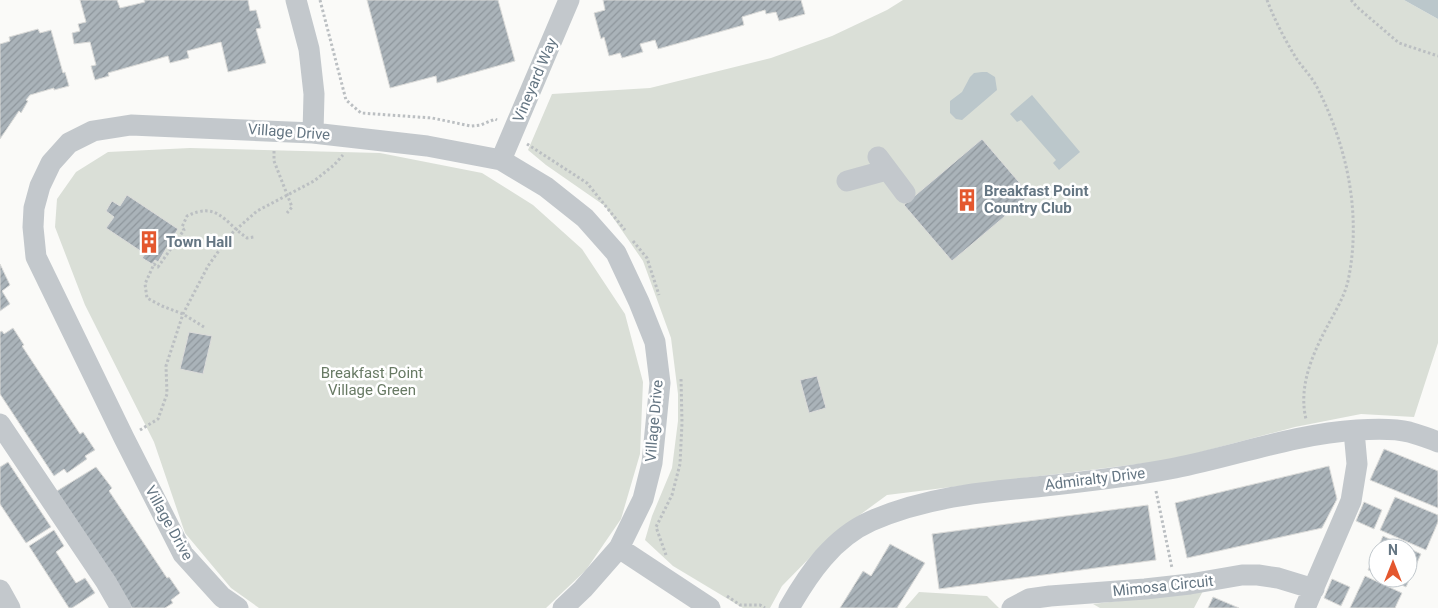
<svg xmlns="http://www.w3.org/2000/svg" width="1438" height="608" font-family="Roboto,sans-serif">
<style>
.park{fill:#dadfd7}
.water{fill:#bbc7cb}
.building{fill:url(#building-hatch);stroke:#dcdcda}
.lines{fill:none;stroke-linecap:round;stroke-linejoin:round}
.path{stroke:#bbbfc2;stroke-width:3;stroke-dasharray:2.5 2.5;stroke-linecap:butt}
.minor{stroke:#c3c8cc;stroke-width:21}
.labels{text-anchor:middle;stroke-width:5;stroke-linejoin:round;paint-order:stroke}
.street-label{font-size:15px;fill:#657683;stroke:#fff}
.poi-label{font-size:15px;font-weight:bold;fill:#657683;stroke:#fff;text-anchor:start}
.park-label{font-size:15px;fill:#687a64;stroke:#fff}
</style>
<defs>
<pattern id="building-hatch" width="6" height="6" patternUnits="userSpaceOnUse" patternTransform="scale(1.25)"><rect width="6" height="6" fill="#aab3b9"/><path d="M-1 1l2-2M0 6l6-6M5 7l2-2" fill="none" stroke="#8e969c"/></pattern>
</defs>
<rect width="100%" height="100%" fill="#fafaf8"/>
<path class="park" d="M903,0H1404L1438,19V343L1414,417L1361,414L1295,427L1171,460L887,495L831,536L782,586L770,608H743L673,566L645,540L652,516L672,468L678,421V394L671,338L643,261L605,206L546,165L528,150L552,94L650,88L771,58L832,36L887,10Z
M190,148L380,153L482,173L533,205L582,249L625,314L643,382L640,454L621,519L586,570L546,608H259L231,588L185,533L154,442L85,305L55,227L57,199L76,172L108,152Z
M1203,591L1194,608H1100L1093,604Z
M919,592L987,596L999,608H905Z"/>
<path class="water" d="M1404,0H1438V19Z
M982,72H987L995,77L997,90L962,120L956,119L950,113V101L962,92L970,77L974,73Z
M1032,95L1080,152L1059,170L1053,163L1056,160L1021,120L1017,122L1010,114Z"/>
<path class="building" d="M80,0H117L120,8L145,2L144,0H248L250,11L256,10L261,28L256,29L266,63L228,72L221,42L187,51L189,58L170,63L168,56L108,73L109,76L95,80L91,66L96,65L90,42L74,44L72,33L80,31L78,24L86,22Z
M367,0H498L515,61L437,83L436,76L390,88Z
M603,0H801L805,14L779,21L776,12L766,14L765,10L742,17L744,25L658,49L655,40L640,44L643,52L622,58L620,53L609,56L604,37L601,39L594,13L605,10Z
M38,29L40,33L51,30L63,73L65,72L69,86L54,90V88L30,95L26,100L28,101L21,113L19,111L0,139V44L10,41L9,37Z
M982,139L1030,195L952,261L904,205Z
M127,195L178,229L158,262L155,260L152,264L142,258L145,254L106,228L114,217L106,211L112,201L120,206Z
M0,264L10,285L2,291L10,304L0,311Z
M13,328L24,345L22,346L80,434L83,432L95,450L85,456L87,459L67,473L64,469L54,476L0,394V332L2,331L4,334Z
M189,332L212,336L203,374L180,369Z
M817,376L826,408L809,413L800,380Z
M1384,449L1438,471V508L1370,480Z
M8,462L51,527L26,543L0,504V467Z
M1329,466L1337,499L1322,528L1187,558L1175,503Z
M96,467L112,488L109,491L167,578L169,577L180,593L171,600L173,603L165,608H132L59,497L57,491Z
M1395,497L1438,515V522L1426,550L1380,530Z
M1364,502L1382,510L1374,529L1356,521Z
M1148,505L1156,560L939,589L932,534Z
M54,530L64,546L56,552L76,583L85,578L95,593L72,608H69L29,546Z
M1383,536L1421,554L1406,587L1386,578H1408V548H1378V574L1368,570Z
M890,544L925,563L897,608H840L863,571L871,576Z
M1365,576L1402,593L1395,608H1350Z
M1332,579L1350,587L1341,606L1324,598Z
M1213,597L1239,608H1208Z"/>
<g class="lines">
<path class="path" d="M320,0L346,100L361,113L432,118L471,126L481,125L495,119L497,120
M1267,0C1275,21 1286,42 1298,61C1305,70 1313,79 1318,89C1347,147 1361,212 1349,276C1346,294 1336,310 1328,325C1313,353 1298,386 1306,419
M1351,0L1357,7L1399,43L1438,56
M527,144L587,183L625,230
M274,151V161L292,207L287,213
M633,241L647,258L659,295
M204,327L183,314L162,306L147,298L145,284L154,264L158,267L184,230L182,227L187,216C218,201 224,222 247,238L254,237
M140,430L158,419L167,394L166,366L183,314L208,266L230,235L257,211L314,181L334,165L343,155
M1156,491L1172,568
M666,555L656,527L672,495L680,464L682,423L681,378
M727,596L740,605H760L765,608"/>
<path class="minor" d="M296,0L309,49L314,94L313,133
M878,157L905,193
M501,160L569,0
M847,181L887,170
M0,424L106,582L121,608
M619,548L710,608
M0,590L10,608
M238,608L222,597L183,554L124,438L36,257L33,227L34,208L40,186L51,163L69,143L93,131L131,125L313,133L427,146L501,160L546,187L585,218L616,253L639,302L655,342L660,383L652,463L643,499L619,548L583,589L563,608
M789,608C809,573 833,538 871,521C923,498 980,492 1036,487C1083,482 1129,477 1175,468C1235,456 1295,434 1357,430C1373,429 1393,428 1409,432C1419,435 1429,438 1438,442
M1012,608L1029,599L1050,596L1145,589L1190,584L1242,575H1258L1278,578L1314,589
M1305,608L1351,501L1357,464L1354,431"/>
</g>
<defs>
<symbol id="building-bare" viewBox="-9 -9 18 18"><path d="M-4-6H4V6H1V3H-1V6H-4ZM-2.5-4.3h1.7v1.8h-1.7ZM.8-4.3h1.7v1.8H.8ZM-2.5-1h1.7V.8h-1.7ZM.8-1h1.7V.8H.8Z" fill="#e4572e" stroke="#fff" stroke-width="2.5" paint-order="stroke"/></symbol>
</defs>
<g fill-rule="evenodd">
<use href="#building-bare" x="951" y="184" width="32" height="32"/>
<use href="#building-bare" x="133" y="226" width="32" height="32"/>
</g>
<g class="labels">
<g class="street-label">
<text transform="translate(535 80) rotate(-67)" y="5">Vineyard Way</text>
<text transform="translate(289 132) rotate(4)" y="5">Village Drive</text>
<text transform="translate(654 421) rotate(-85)" y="5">Village Drive</text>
<text transform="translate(1095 479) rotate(-7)" y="5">Admiralty Drive</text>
<text transform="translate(169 523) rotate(61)" y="5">Village Drive</text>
<text transform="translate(1163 586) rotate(-6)" y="5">Mimosa Circuit</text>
</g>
<g class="poi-label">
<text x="984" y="196">Breakfast Point<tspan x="984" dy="17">Country Club</tspan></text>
<text x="166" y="247">Town Hall</text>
</g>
<g class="park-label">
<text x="372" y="378">Breakfast Point<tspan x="372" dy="17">Village Green</tspan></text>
</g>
</g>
<g transform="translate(1393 563)"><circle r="24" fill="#ffffff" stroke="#c1c8cd"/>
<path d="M0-4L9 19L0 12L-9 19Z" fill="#e4572e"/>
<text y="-8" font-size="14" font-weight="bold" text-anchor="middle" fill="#657683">N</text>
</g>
</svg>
